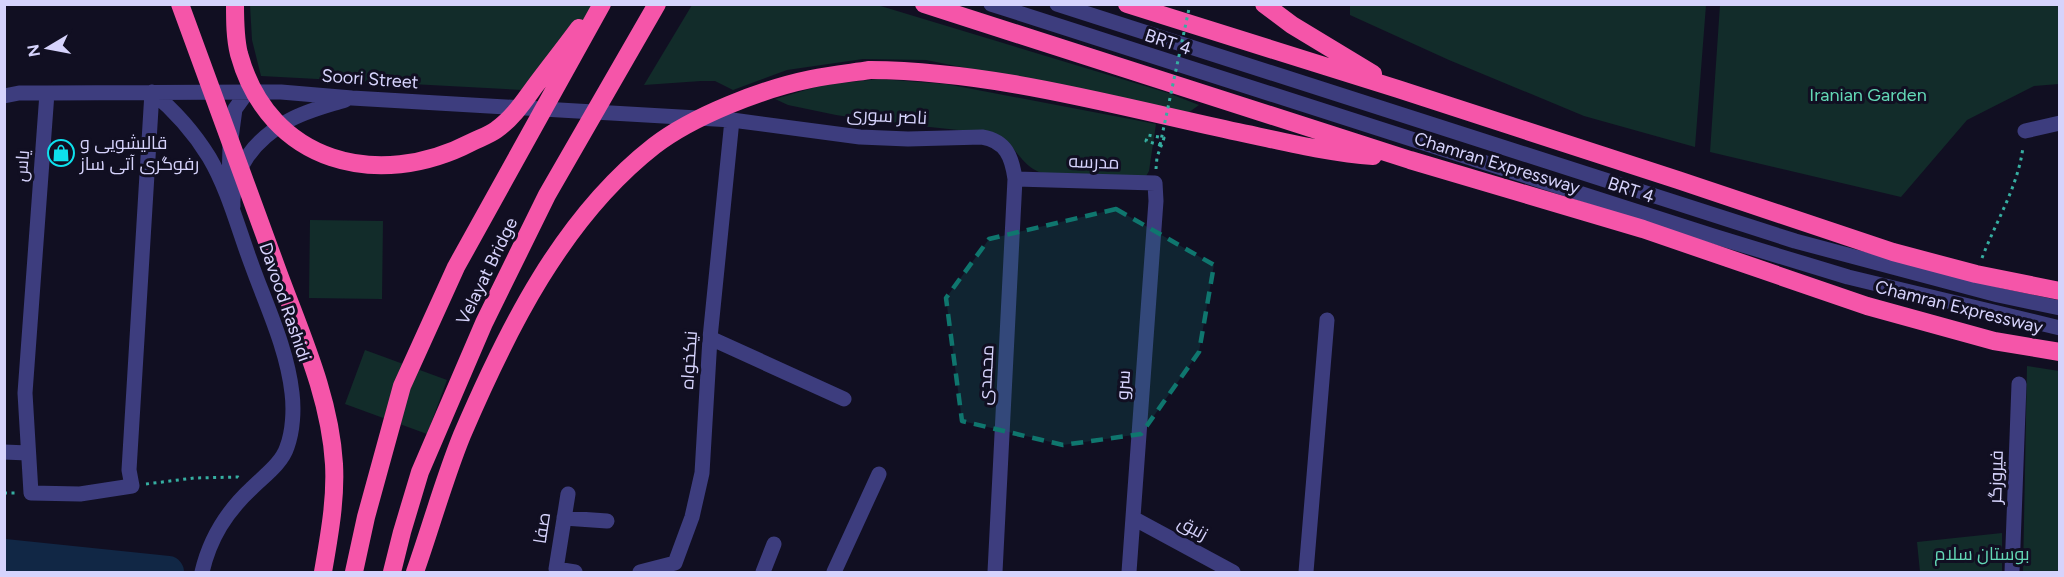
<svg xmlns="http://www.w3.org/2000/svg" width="2064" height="577" font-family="Figtree,Cairo,sans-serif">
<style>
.green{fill:#122c2a}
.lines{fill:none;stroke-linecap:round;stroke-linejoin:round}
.river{stroke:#112745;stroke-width:32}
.path{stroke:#36aea1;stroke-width:3;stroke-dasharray:3 4.5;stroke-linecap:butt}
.minor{stroke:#3d3d7e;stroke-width:15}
.highway{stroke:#f555a9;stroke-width:18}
.path-bridge{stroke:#36aea1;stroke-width:3;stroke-dasharray:3 4.5;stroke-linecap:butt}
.highway-bridge{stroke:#f555a9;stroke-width:18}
.marked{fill:#0f766e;fill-opacity:0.2;stroke:#0f766e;stroke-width:4.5;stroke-dasharray:12 8;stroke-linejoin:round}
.labels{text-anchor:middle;stroke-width:6;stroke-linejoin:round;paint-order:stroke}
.street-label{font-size:18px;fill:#d6d3fc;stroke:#110f22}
.park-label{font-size:18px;fill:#63d8b6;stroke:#110f22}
.poi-label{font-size:18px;fill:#d6d3fc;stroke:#110f22;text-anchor:start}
</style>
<rect width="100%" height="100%" fill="#110f22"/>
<path class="green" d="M874,4L1168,93L1199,105L1188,113L926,60L863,59L787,70L733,90L715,81H701L644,85L692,5Z
M250,5H594L541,91L261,76L252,40Z
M1350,5H1706L1695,147L1584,116L1449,60L1350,15Z
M1720,5H2059V84L2034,86L1967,120L1901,197L1710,152Z
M879,79L946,84L1156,124L1149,171L1145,178C1126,177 1048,178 1037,171C1019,162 1014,143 996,134L882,122L836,115L788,105L775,99L823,85Z
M310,220L383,221L382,299L309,298Z
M365,350L447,380L427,434L345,404Z
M2027,366L2059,371V572H2023Z
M2002,533V572H1920L1917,542Z"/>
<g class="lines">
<path class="river" d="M4,555L168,572"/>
<path class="path" d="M1156,169L1157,157L1164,138L1148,135L1146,141L1160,145
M1982,258C1996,221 2018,187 2023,147
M146,484L194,478L238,477L241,479
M4,493H17"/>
<path class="minor" d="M991,4L1713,236L1848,277L2060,328
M1057,4L1795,241L1998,295L2060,308
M152,92C175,111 193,131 209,157C228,189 238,228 251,263C266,305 287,348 292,393C294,409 293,431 287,447C282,463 264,476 252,488C226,512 210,538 202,572
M47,93L25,393L31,493L80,494L132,486L129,470L152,92
M4,96L19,93H47L281,92L352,98L732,120L860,137L908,139L982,137C1006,141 1012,157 1015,179L995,572
M2025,131L2060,123
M1015,179L1155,183L1156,201L1129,572
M229,185L230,146L235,109L248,91
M233,206C231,168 256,139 288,121C305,111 326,106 345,100
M710,338L844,399
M4,452L28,453
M568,494L556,569L575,572
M564,518L607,521
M1133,518L1233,572
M640,572L675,563L692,517L702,473L710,338L732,120
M763,572L774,544
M834,572L879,474
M1306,572L1327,320
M2012,572L2019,384"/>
<path class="highway" d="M924,4L1410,160L1643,229L1867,306L1994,341L2060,352
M1127,4L1398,89L1678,180L1893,252L1976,274L2060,291
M1264,4L1292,25L1373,74
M870,70C994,71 1117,106 1238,132C1282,141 1328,153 1373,156"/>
<path class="path-bridge" d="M1160,145L1190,4"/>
<path class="highway-bridge" d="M180,4C212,93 245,181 277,269C300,332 330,396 334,464C336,500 329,537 323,572
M235,4C235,21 235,38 239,54C269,163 378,191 472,142C480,138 489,135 496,130C513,118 524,101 535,86C550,66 565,47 579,28
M354,572L366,517L402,386L456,267L602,4
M392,572L402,532L420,472L484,323L547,195L657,4
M415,572C431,527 444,479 462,435C507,330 562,218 654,146C693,116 762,89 811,79C831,75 850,73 870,70"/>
</g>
<path class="marked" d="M1116,209L1214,265L1199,352L1141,434L1063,445L962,421L946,298L989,239Z"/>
<defs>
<symbol id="shop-ring" viewBox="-11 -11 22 22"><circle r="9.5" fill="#110f22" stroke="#0ee1ed" stroke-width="1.5"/><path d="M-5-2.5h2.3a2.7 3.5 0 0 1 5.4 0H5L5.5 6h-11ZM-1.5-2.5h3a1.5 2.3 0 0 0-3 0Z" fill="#0ee1ed"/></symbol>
</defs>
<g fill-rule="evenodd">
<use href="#shop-ring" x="46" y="138" width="30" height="30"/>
</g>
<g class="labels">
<g class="street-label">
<text transform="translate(1168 42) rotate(18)" y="6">BRT 4</text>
<text transform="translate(370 79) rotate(4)" y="6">Soori Street</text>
<text transform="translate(887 116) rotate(3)" y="6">ناصر سوری</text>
<text transform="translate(1094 162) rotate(2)" y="6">مدرسه</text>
<text transform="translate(1497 163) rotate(17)" y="6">Chamran Expressway</text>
<text transform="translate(22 166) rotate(-86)" y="6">یاس</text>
<text transform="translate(1631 190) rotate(18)" y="6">BRT 4</text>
<text transform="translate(487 271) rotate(-64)" y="6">Velayat Bridge</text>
<text transform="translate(285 302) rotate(71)" y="6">Davood Rashidi</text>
<text transform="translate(1959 307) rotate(14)" y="6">Chamran Expressway</text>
<text transform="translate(689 360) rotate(-86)" y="6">نیکخواه</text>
<text transform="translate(986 375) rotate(-87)" y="6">محمدی</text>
<text transform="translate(1123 385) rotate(-86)" y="6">سرو</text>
<text transform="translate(1996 477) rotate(-88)" y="6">فیروزگر</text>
<text transform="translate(542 528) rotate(-81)" y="6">صفا</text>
<text transform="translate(1193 528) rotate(29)" y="6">زنبق</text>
</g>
<g class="park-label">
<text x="1868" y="101">Iranian Garden</text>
<text x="1982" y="560">بوستان سلام</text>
</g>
<g class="poi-label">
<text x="80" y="149">قالیشویی و<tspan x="80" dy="21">رفوگری آتی ساز</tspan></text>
</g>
</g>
<rect width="2064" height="577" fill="none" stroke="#d6d3fc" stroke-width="12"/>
<g transform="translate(48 48) rotate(260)" stroke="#110f22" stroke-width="4.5" paint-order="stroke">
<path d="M0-4.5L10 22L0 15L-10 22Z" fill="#d6d3fc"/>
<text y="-9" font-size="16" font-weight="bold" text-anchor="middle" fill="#d6d3fc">N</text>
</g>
</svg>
